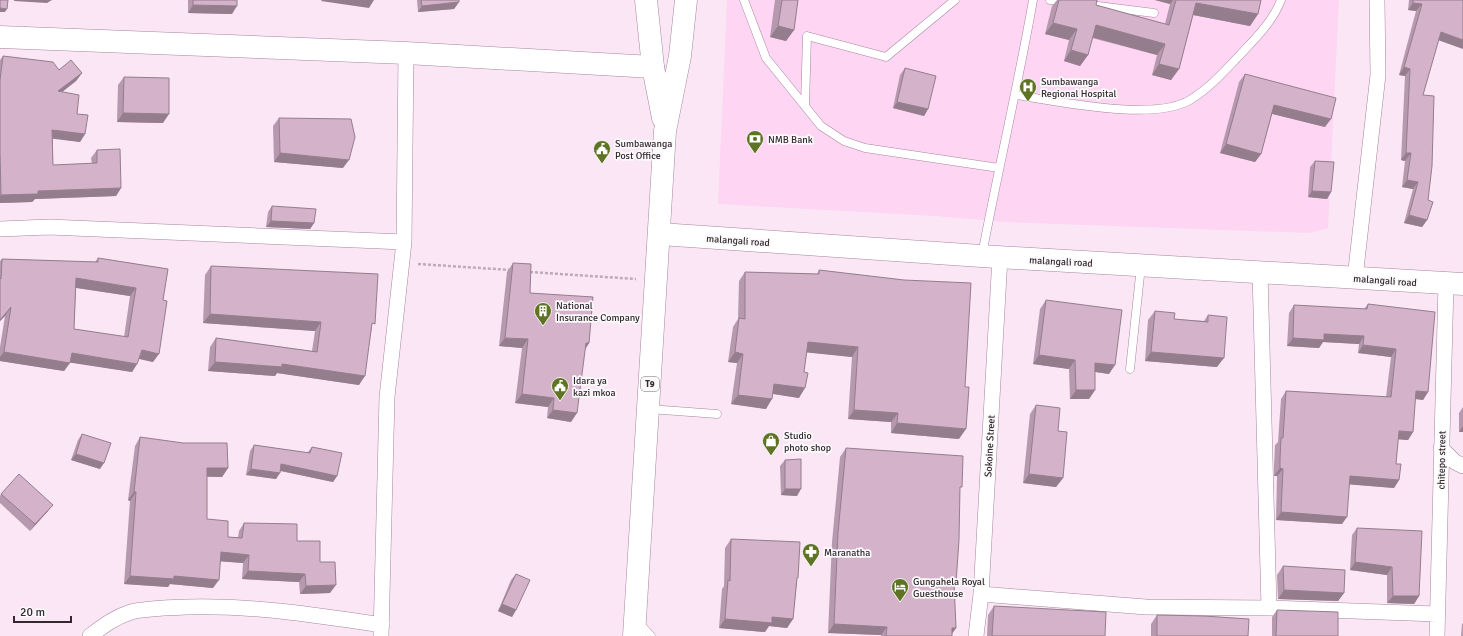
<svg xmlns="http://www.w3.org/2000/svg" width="1463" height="636" font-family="Signika,sans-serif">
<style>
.built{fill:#fed5f2}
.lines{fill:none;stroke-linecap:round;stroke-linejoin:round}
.lane-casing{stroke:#a6869d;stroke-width:9}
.street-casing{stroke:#a6869d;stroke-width:16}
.secondary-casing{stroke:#a6869d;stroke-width:23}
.highway-casing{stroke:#a6869d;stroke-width:23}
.path{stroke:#bdabb8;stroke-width:2.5;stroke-dasharray:3 2;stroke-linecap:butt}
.lane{stroke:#fff;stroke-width:8}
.street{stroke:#fff;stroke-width:15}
.secondary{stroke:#fff;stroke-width:22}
.highway{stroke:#fff;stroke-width:22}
.wall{fill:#b699ae;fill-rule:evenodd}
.shaded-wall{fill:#947d8d}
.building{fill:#d4b2ca;stroke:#947d8d;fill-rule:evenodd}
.labels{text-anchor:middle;stroke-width:3.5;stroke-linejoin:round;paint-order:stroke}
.shield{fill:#fafafa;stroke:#6f666d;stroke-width:1}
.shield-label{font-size:9px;font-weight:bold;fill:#342730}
.poi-label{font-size:10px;fill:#342730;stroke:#fafafa;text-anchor:start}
.street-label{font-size:10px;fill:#342730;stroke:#fafafa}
</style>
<rect width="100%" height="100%" fill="#fbe6f5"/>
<path class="built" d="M727,0H1339L1328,228L1309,233L1005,222L936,216L718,204Z"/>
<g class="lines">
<defs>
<path id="lane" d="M744,0L766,58L821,126L844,141L865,148L999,168
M1050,0L1067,2
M1090,5L1154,13
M1016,95C1058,101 1153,122 1190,100C1208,89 1223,73 1237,58C1253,41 1273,22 1281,0
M805,105L807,36L886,57L955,0
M982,255C998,170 1018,86 1033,0
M1130,369L1141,266
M649,409L717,414
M639,623L651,636"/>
<path id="street" d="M0,229L49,227L404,242
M1260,272L1269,608
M1355,278L1378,75L1377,0
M1441,448L1455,462L1463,466
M981,594L1146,607L1269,608L1437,614
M90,636C103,626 115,617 131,612C148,608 168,608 186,607C252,605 316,615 382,625
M381,636L387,397L404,242L406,53
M976,636L981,594L1000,257
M1437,636L1446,283"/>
<path id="secondary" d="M0,37L406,53L653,67
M660,234L981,256L1463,284"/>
<path id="highway" d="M646,0L653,67L663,118
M634,636L665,131L680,56L686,0"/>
</defs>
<use href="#lane" class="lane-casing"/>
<use href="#street" class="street-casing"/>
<use href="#secondary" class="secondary-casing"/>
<use href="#highway" class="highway-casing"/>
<path class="path" d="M418,264L511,270
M530,272L636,279"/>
<use href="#lane" class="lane"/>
<use href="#street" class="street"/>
<use href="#secondary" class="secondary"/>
<use href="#highway" class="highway"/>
</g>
<path class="wall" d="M188,0H237L232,14L188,13Z
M417,0H459V2L454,9L418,12Z
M775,0H798L794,30L786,41L770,37Z
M1057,0H1097L1096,5L1165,24L1170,4L1155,0H1261L1258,14L1250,26L1193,15L1179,69L1171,80L1152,75L1157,55L1092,38L1088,55L1080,66L1064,61L1069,40L1045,34L1052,6Z
M1409,0H1463L1438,40L1423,95L1428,200L1427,220L1422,227L1404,223L1413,189L1402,187L1405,161L1401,160L1405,76L1399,75L1416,11L1408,10Z
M3,56L59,70L82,73L76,81L62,92L77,114L85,134L80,142L53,138V165L92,164L91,158L97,150L121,188L116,196L35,199L32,202L0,203V60Z
M905,68L928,109L924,116L893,108L900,75Z
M1245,74L1325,127L1272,114L1261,154L1255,162L1220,153L1239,82Z
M124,77L163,123L117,122L118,85Z
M279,118L343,168L274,162L273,126Z
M1315,161L1331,192L1327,199L1308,197L1310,167Z
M272,206L314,223L310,229L266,227L268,212Z
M98,258L168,269L153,362L139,359L137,364L132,372L70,362L64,371L0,361V347L5,316L0,321V261L2,259L95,262ZM76,288L130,296L124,337L74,329Z
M513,263L530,293L589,343L585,350L571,422L547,418L548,407L515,403L522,348L499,346L507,272Z
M211,266L372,328L359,385L277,373L275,376L208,371L210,347L216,338L312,351L315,331L203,323L205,275Z
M819,270L959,439L891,433V422L848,419L852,357L807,352L799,398L773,394L766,409L731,404L737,363L728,362L733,327L738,319L739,281L745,272L817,274Z
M1046,300L1109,374L1095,372V390L1089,399H1070L1069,369L1033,364L1040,309Z
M1368,304L1428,392L1423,400L1415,399L1413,432L1408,440L1398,439L1396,464L1399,480L1394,488L1349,484L1342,524L1276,520L1277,476H1274V466L1275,445L1278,442L1281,399L1286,391L1386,397L1391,357L1358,353L1359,344L1323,342L1319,348L1287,346L1289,313L1294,305L1364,309Z
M1155,311L1174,319L1204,321L1208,315L1217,367L1145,361L1148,320Z
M1036,405L1058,431L1063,478L1056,487L1023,483L1030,414Z
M1463,407V432H1459V413Z
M82,434L100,469L71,460L78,440Z
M140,437L228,468L222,477H207V519L228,537H238L239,531L244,523L297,541L320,562L330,593L300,594L299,582L242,579L243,563L220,561L213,588L170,584L168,587L124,584L130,501L128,500L135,446Z
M254,445L307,453L312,447L337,476L333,482L280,471L276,479L246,475L250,451Z
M846,448L960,490L954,585L956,628L952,634V636H881V635L828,633L832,542L840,457Z
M785,460L797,496L781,495L780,466Z
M1,494L48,511L30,531L0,503V496Z
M1357,528L1419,596L1414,604L1387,603V575L1350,570L1352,535Z
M731,539L797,581L793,619L787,628L769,626L765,632L719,628L722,589L724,586L725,548Z
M1283,566L1344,593L1338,601L1278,599L1277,575Z
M516,574V610L512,617L498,611L511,580Z
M994,606L1105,636H987L988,615Z
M1277,610L1338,636H1272V617Z
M1157,615L1248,636H1151V624Z
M1463,623V636H1461L1462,624Z"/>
<path class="shaded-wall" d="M14,0H52L47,3L14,1Z
M322,0H374L369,8L321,1Z
M1155,0H1173L1170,4Z
M459,2L454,9L418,12L422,6Z
M1196,3L1258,14L1250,26L1188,14Z
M1413,3L1422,4L1416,11L1408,10Z
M193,5L237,6L232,14L188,13Z
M0,8L7,9L5,12H0Z
M1053,23L1077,29L1069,40L1045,34Z
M1096,25L1165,44L1157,55L1088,36Z
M778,26L794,30L786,41L770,37Z
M1441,32L1463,40V49L1435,39Z
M1071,50L1088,55L1080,66L1064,61Z
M1159,64L1179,69L1171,80L1152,75Z
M1404,67L1410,69L1405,76L1399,75Z
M82,73L76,81L53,99L58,91Z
M897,102L928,109L924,116L893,108Z
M1274,105L1331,119L1325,127L1269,113Z
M123,113L169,114L163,123L117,122Z
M52,130L85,134L80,142L47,138Z
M1226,144L1261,154L1255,162L1220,153Z
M280,153L349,160L343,168L274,162Z
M1406,153H1411L1405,161L1401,160Z
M1407,180L1418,182L1413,189L1402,187Z
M121,188L116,196L35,199L32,202L0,203V196L1,195L38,191Z
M1312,191L1331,192L1327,199L1308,197Z
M1409,215L1427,220L1422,227L1404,223Z
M271,221L314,223L310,229L266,227Z
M76,278L136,288L130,296L71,287Z
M11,307L5,316L0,321V320Z
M210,314L321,322L315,331L203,323Z
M1324,334L1364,336L1359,344L1323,342L1319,348L1287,346L1293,338Z
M505,338L528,339L522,348L499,346Z
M808,342L858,347L852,357L802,352Z
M586,343H589L583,352Z
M1363,345L1396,349L1391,357L1358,353Z
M142,350L159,354L153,362L136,358Z
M4,352L70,363L64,371L0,361V357Z
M735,352L743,354L737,363L728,362Z
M1151,352L1224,358L1217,367L1145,361Z
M72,353L137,364L132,372L66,362Z
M1039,355L1075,360L1069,369L1033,364Z
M215,362L282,364L365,376L359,385L277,373L275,376L208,371Z
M1095,363L1115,365L1109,374L1089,371Z
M774,384L805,388L799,398L768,393Z
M1076,390H1095L1089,399H1070Z
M1416,391L1428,392L1423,400L1410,398Z
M522,394L554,398L548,407L515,403Z
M738,395L772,399L766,409L731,404Z
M553,410L577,413L571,422L547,418Z
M854,410L898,413L891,422L848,419Z
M897,423L966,429L959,439L891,433Z
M1463,426V432H1459Z
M1399,431L1413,432L1408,440L1393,439Z
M76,454L104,463L100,469L71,460Z
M281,464L337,476L333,482L277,470Z
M207,468H228L222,477L201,476Z
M1280,468L1283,469L1277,476H1274Z
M251,469L280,473L276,479L246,475Z
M1029,474L1063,478L1056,487L1023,483Z
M1350,476L1399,480L1394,488L1344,484Z
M785,489H801L797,496L781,495Z
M134,492H136L130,501L128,500Z
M53,505L48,511L30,531L35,524Z
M1281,512L1347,517L1342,524L1276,520Z
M221,552L249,555L243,563L215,561Z
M1355,562L1392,567L1387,575L1350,570Z
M248,571L305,574L299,582L242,579Z
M130,576H174L219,580L213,588L170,584L168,587L124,584Z
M336,585L330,593L300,594L306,586Z
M1284,590L1344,593L1338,601L1278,599Z
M1393,596H1419L1414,604L1387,603Z
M502,604L516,610L512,617L498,611Z
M772,617L793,619L787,628L769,626L765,632L719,628L725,619Z
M834,624L887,627L881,635L828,633Z
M952,628H956L950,636Z"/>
<path class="building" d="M0,0H8L7,9L0,8Z
M193,0H237V6L193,5Z
M421,0H459V2L422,6Z
M782,0H798L794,30L778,26Z
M1059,0H1097L1096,5L1169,25L1176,0H1261L1258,14L1196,3L1179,69L1159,64L1165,44L1096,25L1088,55L1071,50L1077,29L1053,23Z
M1413,0H1463V40L1441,32L1423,95L1434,96L1432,166L1428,200L1433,202L1427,220L1409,215L1418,182L1407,180L1411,153H1406L1410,69L1404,67L1422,4L1413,3Z
M3,56L53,62L59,70L71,60L82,73L58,91L79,95L77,114L88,115L85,134L52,130L53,165L97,163V150L120,149L121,188L38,191V194L1,195L0,152V80Z
M905,68L936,76L928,109L897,102Z
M1245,74L1336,98L1331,119L1274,105L1261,154L1226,144Z
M124,77L169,78V114L123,113Z
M279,118L351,119L355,137L349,160L280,153Z
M1315,161L1334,162L1331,192L1312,191Z
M272,206L316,209L314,223L271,221Z
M98,258L168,269L163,300L167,301L159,354L142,350L137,364L72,353L70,363L4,352L11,307L0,320V278L1,279L2,259L98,262ZM76,278L136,288L128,337L74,329Z
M513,263L531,264L530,293L593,297L589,343H586L577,413L553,410L554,398L522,394L528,339L505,338Z
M211,266L378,274L375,324L372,323L365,376L282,364V367L215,362L216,338L317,352L321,322L210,314Z
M819,270L904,280L971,283L965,387H969L966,429L897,423L898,413L854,410L858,347L808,342L804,372L808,373L805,388L774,384L772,399L738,395L743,354L735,352L739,318L745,319V272L819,274Z
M1046,300L1122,310L1115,365L1095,363V390H1076L1075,360L1039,355Z
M1368,304L1435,312L1428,392L1416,391L1413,432L1399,431L1396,464H1401L1399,480L1350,476L1347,517L1281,512L1283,469L1280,468V459L1281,438H1283L1286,391L1391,397L1396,349L1363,345L1364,336L1324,334V340L1293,338L1294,305L1367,309Z
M1155,311L1175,313L1174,319L1208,322V315L1227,317L1224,358L1151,352Z
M1036,405L1060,408L1058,431L1067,432L1063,478L1029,474Z
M82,434L111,443L104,463L76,454Z
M140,437L183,443H227L228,468H207V519L228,521V537L242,538L244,523L297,524V541H320V562H335L336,585L306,586L305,574L248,571L249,555L221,552L219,580L174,576V579L130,576L136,492H134Z
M254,445L310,453L312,447L342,453L337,476L281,464L280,473L251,469Z
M846,448L963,456L962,487H960L959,540L956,583H954L956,628H952V636H886L887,627L834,624L838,533Z
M801,459V489H785V460Z
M19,474L53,505L35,524L1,494Z
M1357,528L1422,531L1419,596H1393L1392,567L1355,562Z
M731,539L800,542L798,578H797L793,619L772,617V623L725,619L728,580L730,581Z
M1283,566L1345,570L1344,593L1284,590Z
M516,574L530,580L516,610L502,604Z
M994,606L1106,612L1105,636H992Z
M1277,610L1338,612V636H1276Z
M1157,615L1204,616L1249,619L1248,636H1157Z"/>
<defs>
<symbol id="hospital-pin" viewBox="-11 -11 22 30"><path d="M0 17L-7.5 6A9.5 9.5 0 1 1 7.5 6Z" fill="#5e7323" stroke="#fafafa"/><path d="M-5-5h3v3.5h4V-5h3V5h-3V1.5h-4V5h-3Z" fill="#fff"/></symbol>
<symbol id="bank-pin" viewBox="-11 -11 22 30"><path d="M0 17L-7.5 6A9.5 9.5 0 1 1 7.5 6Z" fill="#5e7323" stroke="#fafafa"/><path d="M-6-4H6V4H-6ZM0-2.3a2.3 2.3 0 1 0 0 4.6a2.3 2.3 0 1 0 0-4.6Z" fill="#fff"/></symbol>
<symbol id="civic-pin" viewBox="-11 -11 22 30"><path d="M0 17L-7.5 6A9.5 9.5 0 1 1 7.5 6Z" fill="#5e7323" stroke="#fafafa"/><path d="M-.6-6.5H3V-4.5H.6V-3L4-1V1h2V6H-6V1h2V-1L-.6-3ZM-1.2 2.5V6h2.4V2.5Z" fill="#fff"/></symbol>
<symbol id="building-pin" viewBox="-11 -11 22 30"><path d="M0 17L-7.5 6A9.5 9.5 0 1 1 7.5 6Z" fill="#5e7323" stroke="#fafafa"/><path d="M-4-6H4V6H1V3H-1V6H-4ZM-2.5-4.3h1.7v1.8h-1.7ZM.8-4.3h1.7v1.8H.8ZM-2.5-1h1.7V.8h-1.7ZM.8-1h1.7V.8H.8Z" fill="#fff"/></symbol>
<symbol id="shop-pin" viewBox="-11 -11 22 30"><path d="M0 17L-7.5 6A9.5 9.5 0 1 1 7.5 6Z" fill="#5e7323" stroke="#fafafa"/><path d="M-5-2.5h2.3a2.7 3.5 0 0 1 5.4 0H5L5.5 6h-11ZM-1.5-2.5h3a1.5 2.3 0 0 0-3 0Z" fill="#fff"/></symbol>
<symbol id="pharmacy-pin" viewBox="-11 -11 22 30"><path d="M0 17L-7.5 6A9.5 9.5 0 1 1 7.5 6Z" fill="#5e7323" stroke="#fafafa"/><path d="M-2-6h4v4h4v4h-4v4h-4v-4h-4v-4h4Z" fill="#fff"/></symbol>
<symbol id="hotel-pin" viewBox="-11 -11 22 30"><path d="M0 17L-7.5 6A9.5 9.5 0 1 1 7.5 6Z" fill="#5e7323" stroke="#fafafa"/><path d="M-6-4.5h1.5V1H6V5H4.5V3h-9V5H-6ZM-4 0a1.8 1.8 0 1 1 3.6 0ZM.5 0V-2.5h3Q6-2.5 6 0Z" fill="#fff"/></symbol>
</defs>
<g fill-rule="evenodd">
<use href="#hospital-pin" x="1018" y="77" width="20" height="27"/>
<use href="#bank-pin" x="745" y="129" width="20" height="27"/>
<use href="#civic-pin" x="592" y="139" width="20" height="27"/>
<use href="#building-pin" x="533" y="301" width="20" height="27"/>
<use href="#civic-pin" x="550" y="376" width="20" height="27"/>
<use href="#shop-pin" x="761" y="431" width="20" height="27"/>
<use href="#pharmacy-pin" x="801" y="542" width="20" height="27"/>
<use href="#hotel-pin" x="890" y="577" width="20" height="27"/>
</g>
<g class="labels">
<rect class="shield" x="641" y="377" width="18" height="14" rx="3"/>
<g class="shield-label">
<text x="650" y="387">T9</text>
</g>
<g class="poi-label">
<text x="1041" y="85">Sumbawanga<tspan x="1041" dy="12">Regional Hospital</tspan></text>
<text x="768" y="143">NMB Bank</text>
<text x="615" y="147">Sumbawanga<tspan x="615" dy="12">Post Office</tspan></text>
<text x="556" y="309">National<tspan x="556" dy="12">Insurance Company</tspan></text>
<text x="573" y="384">Idara ya<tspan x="573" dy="12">kazi mkoa</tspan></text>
<text x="784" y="439">Studio<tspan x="784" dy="12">photo shop</tspan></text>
<text x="824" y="556">Maranatha</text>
<text x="913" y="585">Gungahela Royal<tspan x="913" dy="12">Guesthouse</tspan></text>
</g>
<g class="street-label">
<text transform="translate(738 240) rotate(4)" y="4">malangali road</text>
<text transform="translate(1061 261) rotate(3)" y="4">malangali road</text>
<text transform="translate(1385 280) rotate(4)" y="4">malangali road</text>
<text transform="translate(989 446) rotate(-87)" y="4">Sokoine Street</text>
<text transform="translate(1441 460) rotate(-89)" y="4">chitepo street</text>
</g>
</g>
<path d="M14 616v6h57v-6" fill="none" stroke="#342730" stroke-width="2"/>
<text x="20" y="616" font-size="12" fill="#342730" stroke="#fafafa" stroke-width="3" paint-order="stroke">20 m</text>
</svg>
